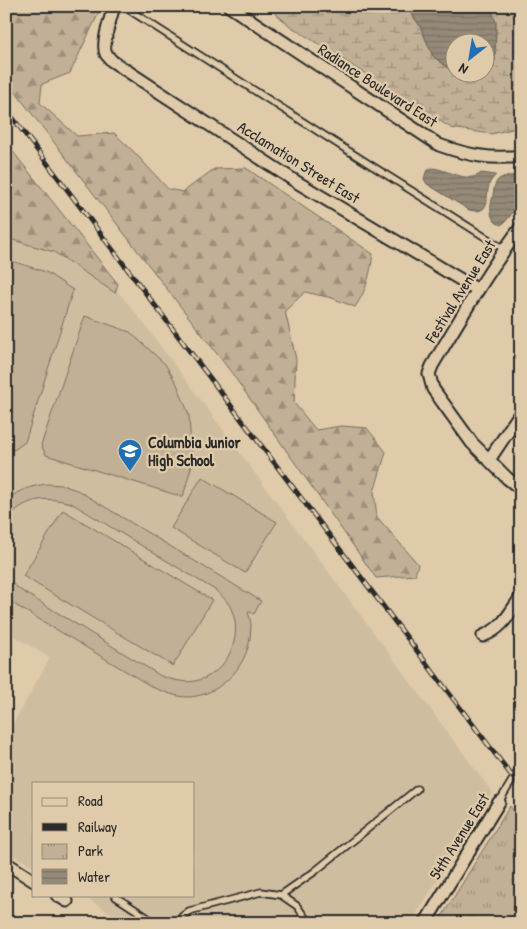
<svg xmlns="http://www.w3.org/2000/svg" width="527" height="929" font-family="'Patrick Hand',sans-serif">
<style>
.built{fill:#cfbd9f}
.grass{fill:#c1b095;stroke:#766e60}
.forest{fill:url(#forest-firs);stroke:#766e60}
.wetland{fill:url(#wetland-marsh);stroke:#766e60}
.park{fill:url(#park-tufts);stroke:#766e60}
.water{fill:url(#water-rules);stroke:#6b6459}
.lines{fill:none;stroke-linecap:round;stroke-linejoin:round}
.service-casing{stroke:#2b2b2b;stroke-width:9}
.minor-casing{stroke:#2b2b2b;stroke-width:15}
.service{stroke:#dfcbaa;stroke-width:5.5}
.minor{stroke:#dfcbaa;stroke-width:11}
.rail-casing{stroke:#2b2b2b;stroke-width:5}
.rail{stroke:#dfcbaa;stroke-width:3;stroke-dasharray:9;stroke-linecap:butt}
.labels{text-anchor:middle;stroke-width:4.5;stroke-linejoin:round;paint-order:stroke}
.street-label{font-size:16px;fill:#2b2b2b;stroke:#dfcbaa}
.poi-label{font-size:16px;font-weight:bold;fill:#2b2b2b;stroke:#dfcbaa;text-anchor:start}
</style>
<defs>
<pattern id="forest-firs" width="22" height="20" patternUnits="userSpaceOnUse" patternTransform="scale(1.25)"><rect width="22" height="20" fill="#c1b095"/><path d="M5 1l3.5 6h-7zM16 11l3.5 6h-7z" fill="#9d8f7a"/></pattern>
<pattern id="wetland-marsh" width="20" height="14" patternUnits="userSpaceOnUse" patternTransform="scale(1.25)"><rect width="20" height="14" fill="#c1b095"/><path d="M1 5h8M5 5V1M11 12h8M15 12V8" fill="none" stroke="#9d8f7a"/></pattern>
<pattern id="park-tufts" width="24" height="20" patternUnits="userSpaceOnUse" patternTransform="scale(1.25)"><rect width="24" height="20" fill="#c1b095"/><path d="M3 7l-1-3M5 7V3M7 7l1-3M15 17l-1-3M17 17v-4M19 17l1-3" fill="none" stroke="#9d8f7a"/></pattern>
<pattern id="water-rules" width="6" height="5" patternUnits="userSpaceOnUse" patternTransform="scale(1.25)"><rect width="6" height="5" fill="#958a77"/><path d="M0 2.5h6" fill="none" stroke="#7a7162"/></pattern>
</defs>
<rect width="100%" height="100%" fill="#dfcbaa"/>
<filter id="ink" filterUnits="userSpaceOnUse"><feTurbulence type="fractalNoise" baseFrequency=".02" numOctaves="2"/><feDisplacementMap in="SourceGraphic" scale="10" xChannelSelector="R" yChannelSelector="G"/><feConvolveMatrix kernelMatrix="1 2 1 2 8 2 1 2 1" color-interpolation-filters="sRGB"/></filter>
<g filter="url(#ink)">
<path class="built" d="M6,160L136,313L492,792L411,923H127L81,895H194V783H34V867L6,851V736L50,658L6,631Z"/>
<path class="grass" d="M6,261L15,262L46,272L73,290L25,442L14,450L6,448Z
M85,316L130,332L165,364L177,384L189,415L192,464L183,497L46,455L41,445Z
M202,477L277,522L245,573L171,528Z
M47,484L62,485L77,490L261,601L254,614L248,611C249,616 251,621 251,626C251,630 250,634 250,638C246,668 219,696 188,697C176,697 165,692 154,688L12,603L6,597V576L12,583L22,591L161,676C173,680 187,684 199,680C227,672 243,638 232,611C229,602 222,596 215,590L71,503C45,496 23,498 6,521V500C19,490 31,486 47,484Z
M63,510L212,600L173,666L23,576Z"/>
<path class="forest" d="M6,6H102L70,73L42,84L40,103L77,136L114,133L135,153L168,189L183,192L214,169L246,168L373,254C370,274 367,290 355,307L332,298L305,292L285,311L296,359L294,403L316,430L341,426L367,428L386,452L374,492L377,517L418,564L415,575L376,578L231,372L6,80Z
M6,143L118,284L115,293L54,252L6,238Z"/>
<path class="wetland" d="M267,6H406L420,26L433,56L458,76L467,73L484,72L485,65L495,61L496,22L489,6H521V127L491,134L451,128L290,26Z"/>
<path class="park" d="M510,806L521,821V923H438Z"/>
<path class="water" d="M406,6H489L496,22L495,61L485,65L484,42H454V72L467,73L458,76L433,56L420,26Z
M431,168C446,168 468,185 481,173L496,175C493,178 490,181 489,185C485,199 491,215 469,210L427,184L424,179L426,172Z
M521,175V203L505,222L501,225C488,221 490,206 493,195C494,190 494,184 498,180C503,175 514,176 521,175Z"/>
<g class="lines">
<defs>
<path id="service" d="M123,6L347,150L504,249
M499,802L521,766
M115,895L116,897L156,923
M281,895L314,872L417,789
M177,923L180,918L189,911L261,892L281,895L297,906L309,923"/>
<path id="minor" d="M114,6C111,18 101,43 106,54C107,55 111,60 112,61L295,181L478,290
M229,6L439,145C467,155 491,160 521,156
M521,227C488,271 460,319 432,366L429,374L433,389L472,443L507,478L521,489
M489,460L521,412
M483,636C503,628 509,614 521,597
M6,863L34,881
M57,895L67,901
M425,923L499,802"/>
</defs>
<use href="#service" class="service-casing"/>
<use href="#minor" class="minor-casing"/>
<use href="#service" class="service"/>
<use href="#minor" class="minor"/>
<defs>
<path id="rail" d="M6,109L521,788"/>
</defs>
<use href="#rail" class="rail-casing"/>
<use href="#rail" class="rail"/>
</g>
</g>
<defs>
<symbol id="school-pin" viewBox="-11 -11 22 30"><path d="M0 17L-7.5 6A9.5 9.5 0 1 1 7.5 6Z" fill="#1f6fb2" stroke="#dfcbaa"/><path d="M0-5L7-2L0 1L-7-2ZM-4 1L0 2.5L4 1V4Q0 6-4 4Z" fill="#fff"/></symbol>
</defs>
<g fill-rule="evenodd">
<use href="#school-pin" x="116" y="437" width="28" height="38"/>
</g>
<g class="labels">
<g class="street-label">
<text transform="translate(378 85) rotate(33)" y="6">Radiance Boulevard East</text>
<text transform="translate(299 162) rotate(32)" y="6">Acclamation Street East</text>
<text transform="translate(460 291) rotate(-58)" y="6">Festival Avenue East</text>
<text transform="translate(459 836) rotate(-58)" y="6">54th Avenue East</text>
</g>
<g class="poi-label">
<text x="148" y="448">Columbia Junior<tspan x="148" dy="18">High School</tspan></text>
</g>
</g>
<rect width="527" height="929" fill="none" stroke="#dfcbaa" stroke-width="25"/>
<rect x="12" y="12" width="502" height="904" fill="none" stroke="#2b2b2b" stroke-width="2" filter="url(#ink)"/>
<rect x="32" y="782" width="162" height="115" fill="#dfcbaa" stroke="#978b77"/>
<rect x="42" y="798" width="25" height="8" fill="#dfcbaa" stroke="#978b77"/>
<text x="78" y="806" font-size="15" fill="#2b2b2b">Road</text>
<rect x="42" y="823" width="25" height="8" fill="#2b2b2b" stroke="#978b77"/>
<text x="78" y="832" font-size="15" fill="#2b2b2b">Railway</text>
<rect x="42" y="844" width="25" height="15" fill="url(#park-tufts)" stroke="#978b77"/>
<text x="78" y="856" font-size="15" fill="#2b2b2b">Park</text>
<rect x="42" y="869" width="25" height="15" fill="url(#water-rules)" stroke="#978b77"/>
<text x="78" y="882" font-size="15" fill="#2b2b2b">Water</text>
<g transform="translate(470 58) rotate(211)"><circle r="24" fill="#dfcbaa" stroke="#978b77"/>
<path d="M0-4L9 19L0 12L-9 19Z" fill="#1f6fb2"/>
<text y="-8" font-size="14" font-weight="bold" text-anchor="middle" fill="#2b2b2b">N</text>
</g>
</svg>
